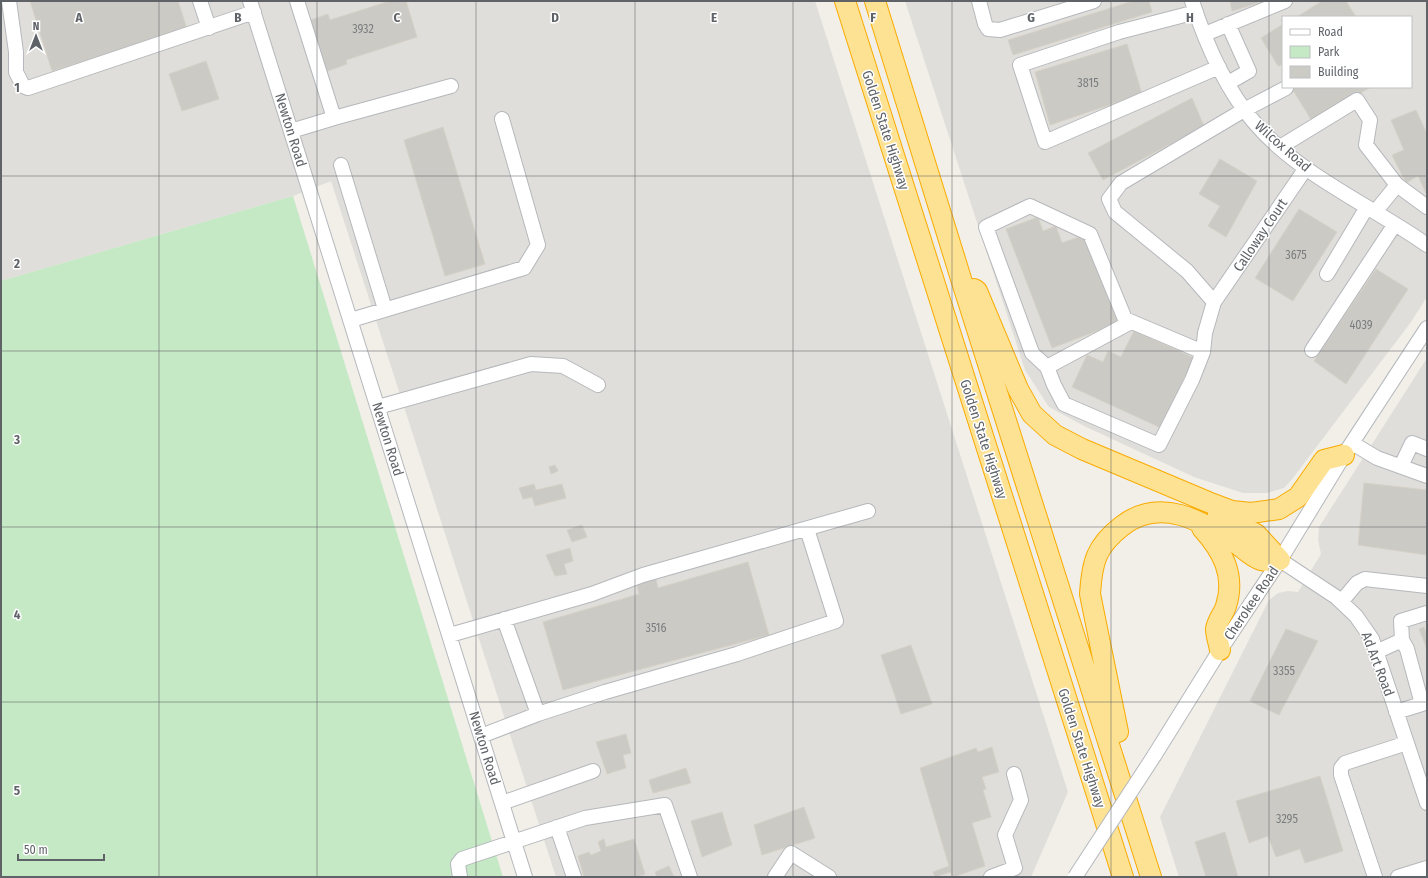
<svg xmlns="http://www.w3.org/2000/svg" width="1428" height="878" font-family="'Fira Sans Condensed',sans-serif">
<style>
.industrial{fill:#e0deda;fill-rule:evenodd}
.green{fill:#c5e8c5}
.building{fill:#cccac5;stroke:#d6d1c6}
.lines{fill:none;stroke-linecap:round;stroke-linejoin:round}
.minor-casing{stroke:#b5b8bc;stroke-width:16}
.highway-casing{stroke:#f9ab00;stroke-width:22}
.minor{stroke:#fff;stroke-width:14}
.highway{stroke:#fde293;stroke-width:20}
.minor-bridge-casing{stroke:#b5b8bc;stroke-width:16;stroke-linecap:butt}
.minor-bridge{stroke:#fff;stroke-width:14}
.grid{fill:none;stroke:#5f6368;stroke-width:1;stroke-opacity:0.55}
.labels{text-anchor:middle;stroke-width:3;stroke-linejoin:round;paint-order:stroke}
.number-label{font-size:12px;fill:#7a7d7f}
.street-label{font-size:14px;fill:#5f6368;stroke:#fff}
.grid-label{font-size:13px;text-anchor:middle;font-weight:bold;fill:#5f6368;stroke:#fff;stroke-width:3;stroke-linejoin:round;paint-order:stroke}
</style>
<rect width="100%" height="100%" fill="#f1efe8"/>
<path class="industrial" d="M1,1H815L1068,792L1031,877H556L331,181L293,196L1,281Z
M905,1H1427V297L1411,322L1293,478L1284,488L1267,493H1243L1194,477L1084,426L1049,407L1025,370ZM1283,17H1411V87H1283Z
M1427,358V877H1179L1160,817L1269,600L1278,593L1288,591L1298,592L1321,554L1318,540L1319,527Z"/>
<path class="green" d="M293,196L503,877H1V281Z"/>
<path class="building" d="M30,1H178L187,29L52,71Z
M390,1H406L417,37L346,60L347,64L325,72L308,21L328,14L330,20Z
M1133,1H1149L1152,12L1013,55L1008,40Z
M1230,1H1264L1232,11Z
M1322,1H1346L1356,17H1297Z
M1283,19V64L1278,66L1261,38L1283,24L1281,20Z
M1127,44L1142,94L1050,125L1035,72Z
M206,61L219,99L182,111L169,74Z
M1291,87H1371L1312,121Z
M1192,98L1204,126L1103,180L1088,153Z
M1416,110L1427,134V195L1418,176L1406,183L1392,155L1404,150L1391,120Z
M443,127L485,264L445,276L404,140Z
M1220,159L1257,181L1226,237L1208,226L1220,206L1199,194Z
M1299,209L1337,232L1293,301L1255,278Z
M1038,217L1043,231L1056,226L1062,243L1084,235L1118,323L1052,348L1006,229Z
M1376,269L1408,289L1346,384L1314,361Z
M1134,331L1194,358L1161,428L1072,387L1087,355L1103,362L1108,351L1121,357Z
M555,465L558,471L551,474L549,467Z
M1364,483L1427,490V555L1358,545Z
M534,484L536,490L562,484L566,498L535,506L532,497L523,499L519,488Z
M582,525L587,537L572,542L567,530Z
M570,548L573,561L564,564L567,574L555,576L546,555Z
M748,562L769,635L563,690L543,622L639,594L636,580L655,575L658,588Z
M1424,627L1427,637V649L1419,629Z
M1286,629L1318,641L1279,715L1250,701Z
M911,645L932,704L901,714L881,655Z
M626,734L631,753L623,755L626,768L607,774L596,742Z
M992,747L999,772L982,777L986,789L983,790L991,817L972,823L985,866L953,877L950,872L935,877L933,872L949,866L920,768L976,748L978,752Z
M686,768L691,783L653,793L649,780Z
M1320,776L1343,851L1305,863L1300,849L1276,857L1268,836L1249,843L1236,801Z
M804,807L815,838L762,855L754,825Z
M722,812L732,845L702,857L691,821Z
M1225,832L1238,877H1206L1195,842Z
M604,839L606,847L634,839L645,874L637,877H584L578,856L589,852L591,855L601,851L598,842Z
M669,866L674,877H657L655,872Z"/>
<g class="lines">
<defs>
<path id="minor" d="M9,1L16,52V72L23,86L28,88L254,12
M200,1L209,28
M250,1L525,877
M979,1L985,24L988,29L1000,30L1094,1
M1192,1C1206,44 1225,88 1254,122C1297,174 1372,206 1427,245
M1196,12L1119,32L1020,65L1045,142L1219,67
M1205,34L1285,1
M1228,83L1249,71L1228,24
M334,118L451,86
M291,131L334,118L297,1
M1280,147L1357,100L1370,120L1366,145L1397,185L1375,212
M341,165L385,309
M1397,185L1427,207
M1327,274L1367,207
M1214,302L1187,271L1115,212L1109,199L1121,183L1244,110L1286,88
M351,320L524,268L538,245L502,119
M1312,350L1395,224
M1203,352L1125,319L1090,234L1030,206L986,227L1032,353L1047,367L1054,385L1064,404L1159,445L1192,380L1203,352L1205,333L1214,302L1306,168
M1047,367L1131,322
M378,407L531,364L563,366L598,385
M1352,443L1377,458L1427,476
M1401,466L1412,443L1427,449
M1280,560L1336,597L1356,616L1372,639L1427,803
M1341,602L1357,583L1365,579L1427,586
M504,619L538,714
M450,635L592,594L643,575L868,511
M1376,652L1402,640L1401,621L1427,613
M1396,712L1422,704L1407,649L1402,640
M481,736L538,714L605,692L737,654L836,621L807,529
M1154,756L1220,650L1280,560L1344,455L1427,328
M502,803L593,771
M557,827L574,877
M460,877L458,864L462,859L585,818L665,805L690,877
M775,877L791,853L829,877
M991,877L1015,868L1005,835L1021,800L1014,774
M1375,877L1341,775V768L1345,763L1407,743
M1398,877L1427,868"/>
<path id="highway" d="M845,1L1123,877
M875,1L962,282L1151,877
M974,289L977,291L1018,389L1032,414L1055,435L1082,449L1208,502L1232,511L1251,513L1279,509L1298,497L1324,460L1344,455
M1218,514L1256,534L1280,560
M1202,528C1222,550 1236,575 1226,606C1224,613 1217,621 1216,629C1216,635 1219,644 1220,650
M1118,732L1090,594C1092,562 1096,546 1122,526C1160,496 1202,521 1236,543C1243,548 1253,558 1261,560C1267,562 1274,560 1280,560"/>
</defs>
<use href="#minor" class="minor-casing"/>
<use href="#highway" class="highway-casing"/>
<use href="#minor" class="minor"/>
<use href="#highway" class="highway"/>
<defs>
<path id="minor-bridge" d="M1075,877L1154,756"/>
</defs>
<use href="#minor-bridge" class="minor-bridge-casing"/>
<use href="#minor-bridge" class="minor-bridge"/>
</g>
<path class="grid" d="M159,1V877M317,1V877M476,1V877M635,1V877M793,1V877M952,1V877M1111,1V877M1269,1V877M1,176H1427M1,351H1427M1,527H1427M1,702H1427"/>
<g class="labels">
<g class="number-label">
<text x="363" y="33">3932</text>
<text x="1088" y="87">3815</text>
<text x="1296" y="259">3675</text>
<text x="1361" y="329">4039</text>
<text x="656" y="632">3516</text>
<text x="1284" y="675">3355</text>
<text x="1287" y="823">3295</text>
</g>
<g class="street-label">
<text transform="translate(291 130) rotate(73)" y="5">Newton Road</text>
<text transform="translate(886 130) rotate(72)" y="5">Golden State Highway</text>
<text transform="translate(1283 146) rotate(41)" y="5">Wilcox Road</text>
<text transform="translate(1260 235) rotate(-56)" y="5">Calloway Court</text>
<text transform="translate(388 439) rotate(73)" y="5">Newton Road</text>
<text transform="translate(984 439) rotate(72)" y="5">Golden State Highway</text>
<text transform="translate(1251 603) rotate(-56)" y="5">Cherokee Road</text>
<text transform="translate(1378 664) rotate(69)" y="5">Ad Art Road</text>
<text transform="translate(485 748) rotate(73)" y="5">Newton Road</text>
<text transform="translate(1082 748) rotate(72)" y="5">Golden State Highway</text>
</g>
</g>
<g class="grid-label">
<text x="79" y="22">A</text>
<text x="238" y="22">B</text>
<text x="397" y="22">C</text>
<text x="555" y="22">D</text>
<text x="714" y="22">E</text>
<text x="873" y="22">F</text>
<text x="1031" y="22">G</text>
<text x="1190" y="22">H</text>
<text x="17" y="92">1</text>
<text x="17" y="268">2</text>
<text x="17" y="444">3</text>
<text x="17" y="619">4</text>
<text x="17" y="795">5</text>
</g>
<rect width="1428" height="878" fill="none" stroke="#5f6368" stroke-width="4"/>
<rect x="1282" y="16" width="130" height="72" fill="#ffffff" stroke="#bfc1c3"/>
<rect x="1290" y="29" width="20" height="6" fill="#ffffff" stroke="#bfc1c3"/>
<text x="1318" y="36" font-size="12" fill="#5f6368">Road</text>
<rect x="1290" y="46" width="20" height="12" fill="#c5e8c5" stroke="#bfc1c3"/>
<text x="1318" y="56" font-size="12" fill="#5f6368">Park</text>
<rect x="1290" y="66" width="20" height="12" fill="#cccac5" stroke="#bfc1c3"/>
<text x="1318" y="76" font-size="12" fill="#5f6368">Building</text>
<g transform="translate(36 36)" stroke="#ffffff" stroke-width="3" paint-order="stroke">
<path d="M0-3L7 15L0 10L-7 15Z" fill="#5f6368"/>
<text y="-6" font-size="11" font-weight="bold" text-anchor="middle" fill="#5f6368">N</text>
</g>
<path d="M18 854v6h86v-6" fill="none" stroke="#5f6368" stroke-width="2"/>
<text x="24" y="854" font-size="12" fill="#5f6368" stroke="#ffffff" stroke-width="3" paint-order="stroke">50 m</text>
</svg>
